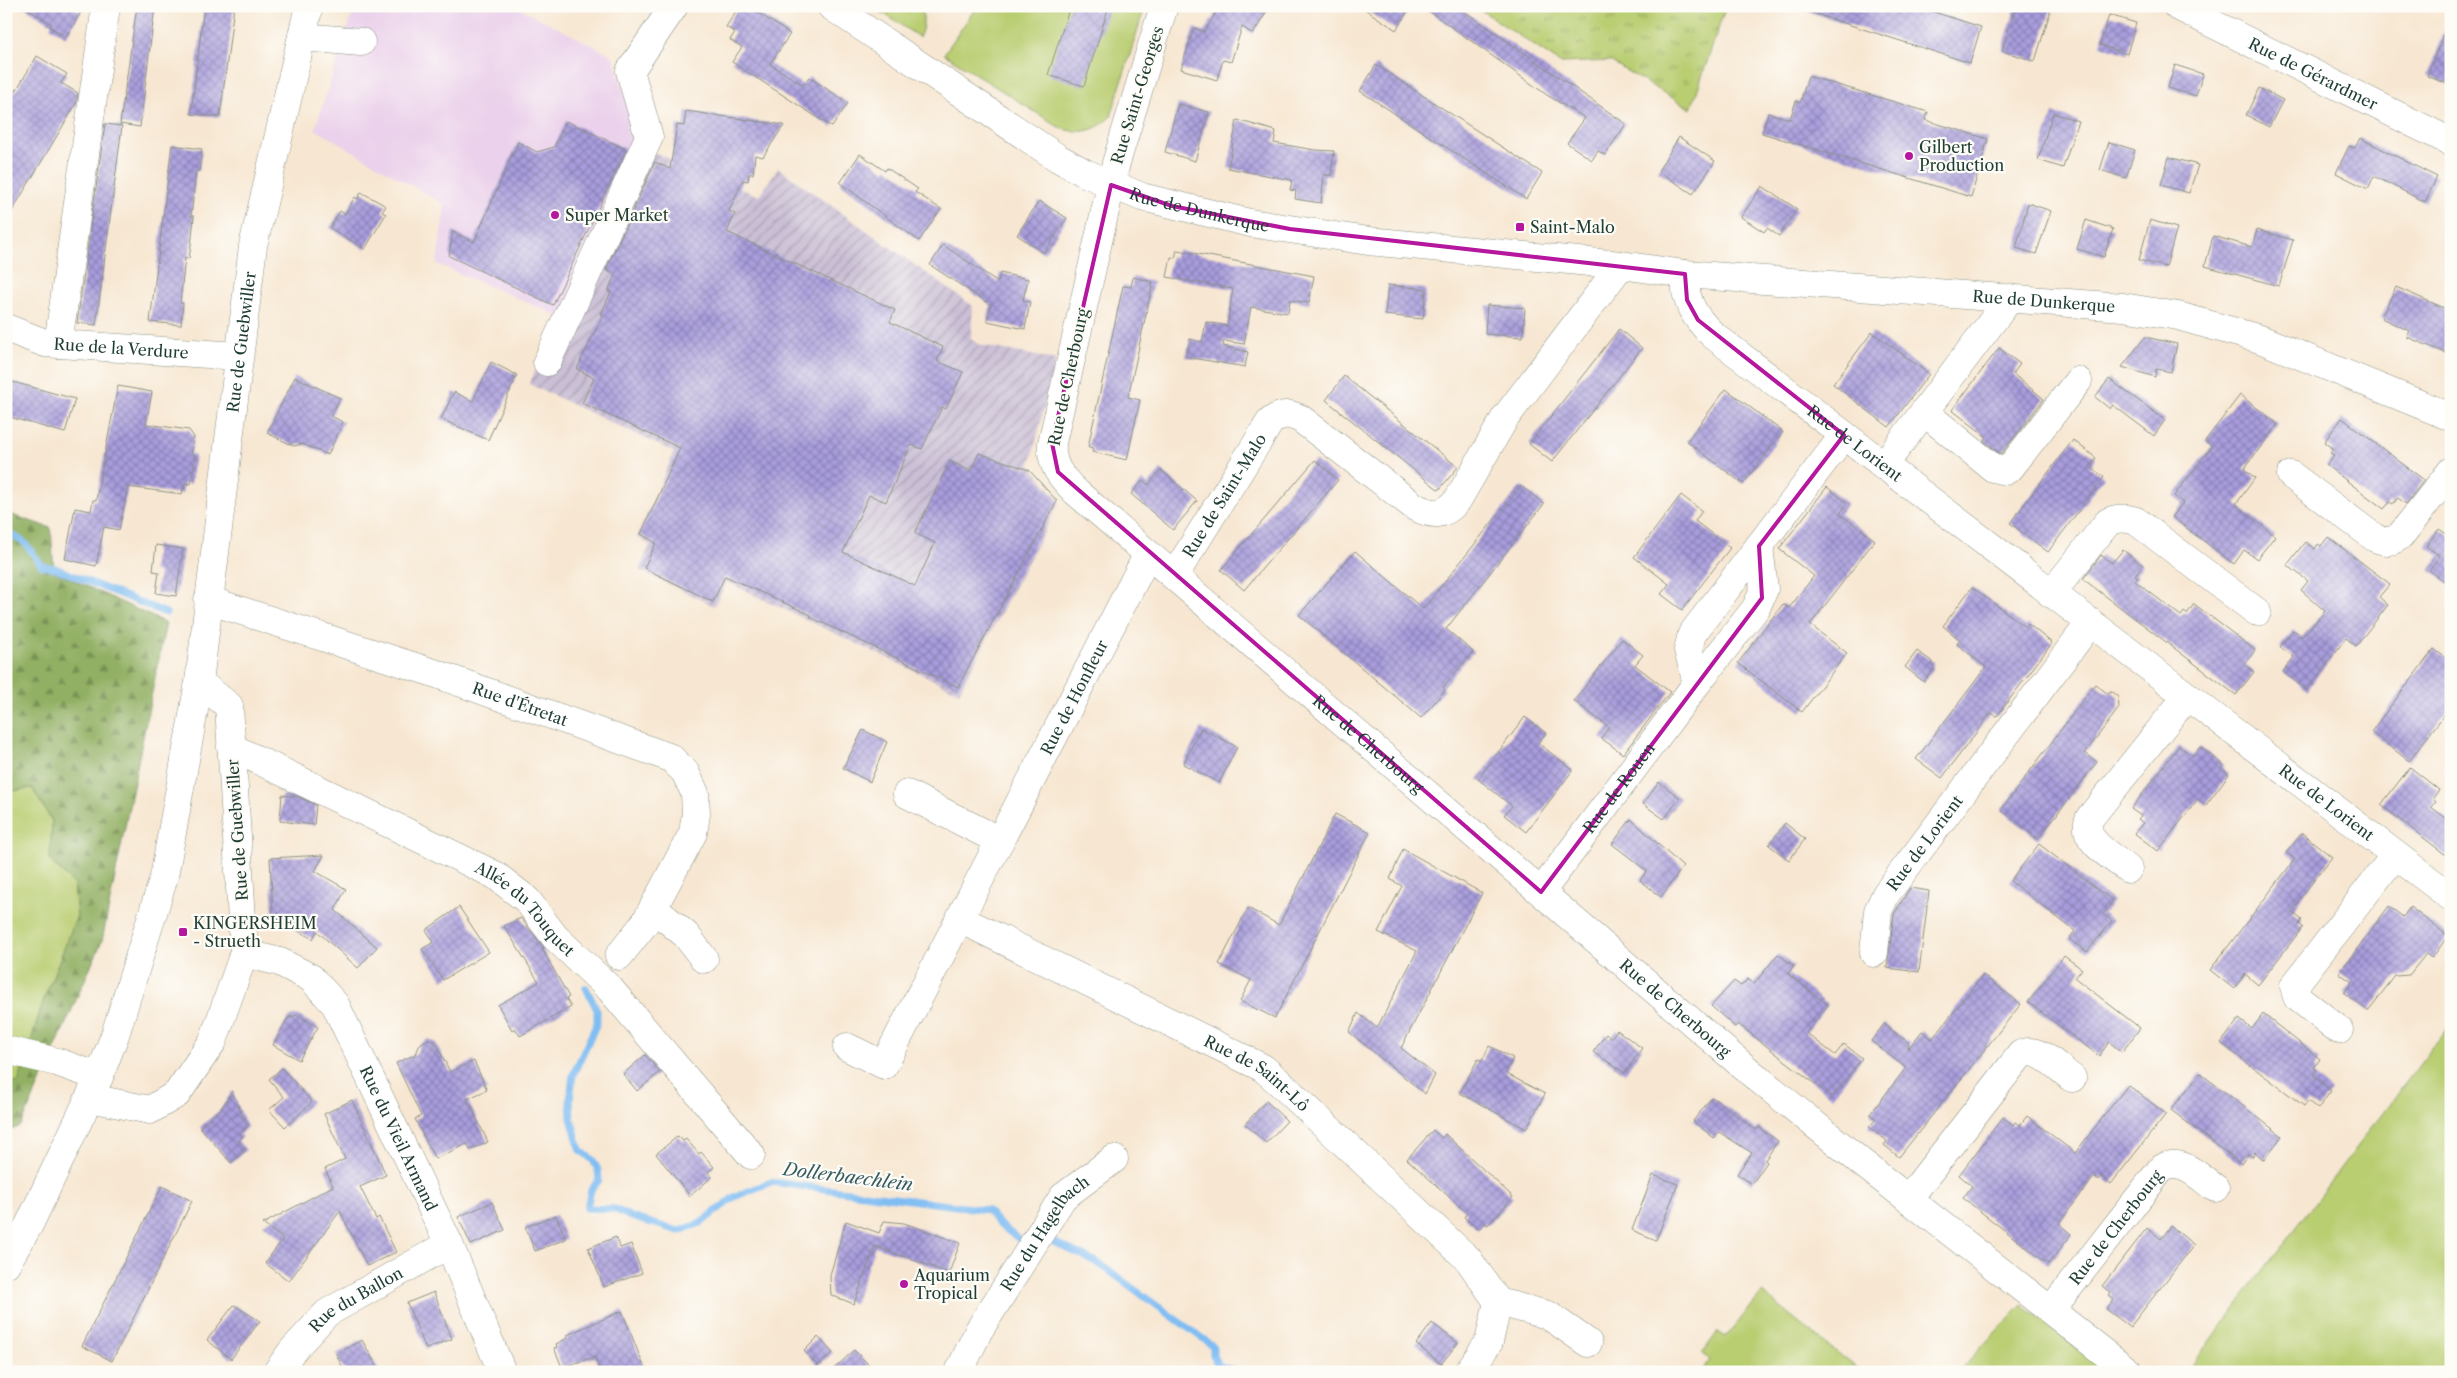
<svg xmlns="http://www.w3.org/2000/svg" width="2457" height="1378" font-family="'Libre Caslon Text',serif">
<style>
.built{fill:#ebd1eb}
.industrial{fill:url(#industrial-furrows)}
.green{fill:#b9cd71;stroke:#6c8552}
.forest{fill:url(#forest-firs);stroke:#58764c}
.park{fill:url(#park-tufts);stroke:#6c8552}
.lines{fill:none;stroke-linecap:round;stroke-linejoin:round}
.stream{stroke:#80bdf3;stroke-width:7}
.building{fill:url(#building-cross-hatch)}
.minor-casing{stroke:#8b9283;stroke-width:29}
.major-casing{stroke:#8b9283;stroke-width:29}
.minor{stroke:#fff;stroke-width:28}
.major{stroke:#fff;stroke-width:28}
.marked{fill:none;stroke:#b5179e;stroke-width:4;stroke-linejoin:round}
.poi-dot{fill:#b5179e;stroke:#fdfcf7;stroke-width:2}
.labels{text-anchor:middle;stroke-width:4.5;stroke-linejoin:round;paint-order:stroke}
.street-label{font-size:16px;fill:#1f3d34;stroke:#fdfcf7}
.poi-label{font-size:16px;fill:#1f3d34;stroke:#fdfcf7;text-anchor:start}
.water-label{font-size:18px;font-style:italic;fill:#375d64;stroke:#fdfcf7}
</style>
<defs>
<pattern id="industrial-furrows" width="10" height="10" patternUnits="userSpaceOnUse" patternTransform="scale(1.25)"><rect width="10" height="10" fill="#cbbfd5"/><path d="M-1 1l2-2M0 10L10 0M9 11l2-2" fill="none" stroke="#a49cae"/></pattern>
<pattern id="forest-firs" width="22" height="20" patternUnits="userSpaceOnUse" patternTransform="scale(1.25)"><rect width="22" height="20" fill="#92b063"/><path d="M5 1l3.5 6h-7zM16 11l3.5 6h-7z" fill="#779052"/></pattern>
<pattern id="park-tufts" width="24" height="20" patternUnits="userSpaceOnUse" patternTransform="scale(1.25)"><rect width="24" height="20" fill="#b9cd71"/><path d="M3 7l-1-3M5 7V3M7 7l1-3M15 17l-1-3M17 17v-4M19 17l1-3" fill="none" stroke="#96a85e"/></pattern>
<pattern id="building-cross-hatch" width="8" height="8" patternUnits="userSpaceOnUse" patternTransform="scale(1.25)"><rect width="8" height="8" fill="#a99ddd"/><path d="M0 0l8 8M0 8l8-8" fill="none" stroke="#8981b4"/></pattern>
</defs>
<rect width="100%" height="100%" fill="#fdfcf7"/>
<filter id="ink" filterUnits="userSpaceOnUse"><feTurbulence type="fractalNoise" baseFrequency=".02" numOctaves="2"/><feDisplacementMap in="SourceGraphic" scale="10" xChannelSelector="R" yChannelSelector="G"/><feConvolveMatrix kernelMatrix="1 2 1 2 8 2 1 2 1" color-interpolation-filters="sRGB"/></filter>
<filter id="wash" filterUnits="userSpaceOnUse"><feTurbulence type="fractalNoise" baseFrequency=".0096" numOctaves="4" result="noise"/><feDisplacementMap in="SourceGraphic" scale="20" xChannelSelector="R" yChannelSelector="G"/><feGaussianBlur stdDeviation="1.12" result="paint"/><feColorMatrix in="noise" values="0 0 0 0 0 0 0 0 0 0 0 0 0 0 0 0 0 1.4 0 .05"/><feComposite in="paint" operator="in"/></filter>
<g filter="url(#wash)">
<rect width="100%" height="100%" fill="#f7e7d2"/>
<path class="built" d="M355,6H515L613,56L641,147L561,317L437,264L445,205L315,129Z"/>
<path class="industrial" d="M641,147L759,196L778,168L973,306L971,339L980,345L1056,360L1030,465L1060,501L959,692L727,582L714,606L639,570L650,545L637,537L674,452L529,384Z"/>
<path class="green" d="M872,6H922C923,18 925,27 919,37Z
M977,6H1145L1111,116C1097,131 1082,134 1062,129L944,54Z
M32,788L52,821L50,861L74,884L77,916L44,999L18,1084L6,1080V792Z
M2451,1023V1372H2187Z
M1762,1293L1862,1372H1701L1710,1360L1702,1353L1718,1332L1726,1337Z
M2022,1304L2110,1372H1958Z"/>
<path class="forest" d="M6,513L51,528L54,571L166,623L102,941L21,1126L6,1132V1080L18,1083L44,999L77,916L74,884L50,861L52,821L32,788L6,792Z"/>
<path class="park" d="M1475,6H1726L1691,109L1610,61L1560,63Z"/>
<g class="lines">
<path class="stream" d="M6,531L25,543L42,566L55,568L166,613
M586,988L597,1010V1023L573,1075L570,1099L571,1118L580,1150L593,1160L598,1170L599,1180L591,1190L587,1208L615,1209L631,1217L679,1231L701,1223L734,1197L771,1182L987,1210L1001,1226L1026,1244
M1044,1239H1047L1098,1263L1213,1346V1356L1218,1365L1239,1372"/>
</g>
<g id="blocks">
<path class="building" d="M23,6H72L81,12L66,37L50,27L52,24Z
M137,6H155L140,127L120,124Z
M204,6H234L220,117L191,114Z
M1070,6H1109L1084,86L1048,75Z
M1210,6H1270L1253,34L1242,27L1231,62L1223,60L1217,80L1181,69L1194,28L1204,32L1217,11Z
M1360,6H1411L1396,30Z
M1422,6H1457L1626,124L1605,155L1598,151L1592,160L1567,143L1585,118L1547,95Z
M1804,6H1915L1981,27L1970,63L1803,10Z
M2016,6H2052L2035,61L2002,51Z
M738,8L747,13L751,8L790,34L770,64L803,85L809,77L848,103L832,127L732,62L742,47L730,40L735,32L726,27Z
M2109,15L2136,23L2127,54L2100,45Z
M2450,18H2451V85L2427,76Z
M37,56L67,74L61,83L78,93L76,104L6,221V107Z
M1376,65L1542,173L1526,199L1360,91Z
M2175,65L2203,74L2196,96L2168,88Z
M1808,76L1928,112L1925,120L1988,139L1971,197L1762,133L1768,113L1790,119L1796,101L1800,103Z
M2259,88L2283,100L2269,127L2246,115Z
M1178,104L1209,112L1195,161L1165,152Z
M686,111L784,125L763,157L755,155L753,174H749L748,181L743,180L729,211L735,214L727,232L895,310L890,322L943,347L937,361L963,372L946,409L942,407L922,449L911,445L886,502L869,495L843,552L915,586L935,543L915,533L950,461L970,471L979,453L1029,470L1057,501L958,687L810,617L811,615L725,576L713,602L644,568L656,543L641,534L680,448L582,403L594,378L577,369L603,315L601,314L611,292L608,291L615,275L606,270L655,162L670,169L677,125L684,126Z
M2053,113L2078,121L2063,168L2038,160Z
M1237,120L1276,131L1274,143L1315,150L1334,151L1331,175H1324L1321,203L1295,199L1296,191L1290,190L1292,180L1228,168Z
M566,121L626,149L553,305L449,256L453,232L474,242L518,142L537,152L554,147Z
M105,124L122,126L96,325L77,323Z
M1679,137L1715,161L1693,194L1658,171Z
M2360,138L2437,177L2425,202L2374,176L2368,189L2336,173L2349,146L2355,148Z
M2109,142L2135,150L2126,178L2100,170Z
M172,145L202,149L199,171H196L191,216H194L192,237L189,259L185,258L180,303H183L181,325L150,322Z
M860,154L885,171L887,168L918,189L915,192L941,209L919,241L840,183Z
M2169,157L2198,165L2189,193L2161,185Z
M1762,186L1797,209L1779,236L1767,228L1764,232L1741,217Z
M361,192L386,206L382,212L386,214L365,249L330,228L340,211L345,214L355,197L358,199Z
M1039,201L1067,218L1044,253L1017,235Z
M2028,203L2051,211L2036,254L2016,248Z
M2086,220L2113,229L2104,257L2077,249Z
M2150,220L2177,228L2166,267L2139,260Z
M2257,230L2293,240L2279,286L2205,266L2213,236L2252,247Z
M943,245L998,282L1000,273L1028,279L1023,300L1030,302L1025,329L987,321L991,305L930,265Z
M1177,250L1314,276L1309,303L1290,300L1288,313L1251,307L1244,344L1224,341L1223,346L1248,352L1245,367L1186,357L1190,339L1202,342L1206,322L1227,326L1233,289L1167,277L1171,257L1175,258Z
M1133,277L1153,282L1128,397L1140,400L1127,460L1092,452L1093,448L1088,447L1123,286L1131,287Z
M1388,285L1426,289L1423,319L1385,315Z
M2396,287L2451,311V355L2407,337L2410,331L2381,318Z
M1487,305L1525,308L1523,337L1485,334Z
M1619,329L1642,348L1552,462L1529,444Z
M1872,332L1929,374L1889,427L1833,384Z
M2145,337L2177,344L2171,372L2156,369L2155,377L2122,367Z
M1999,348L2020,364L2013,374L2044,399L2001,454L1984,441L1987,437L1952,410Z
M491,362L517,375L488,440L441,419L454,392L473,401Z
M1344,376L1458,467L1439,490L1326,400Z
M295,377L340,398L331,416L343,422L328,455L303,444L294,446L267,433Z
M2109,379L2165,420L2154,436L2113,405L2110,409L2095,397Z
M6,380L75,399L65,433L6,416Z
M118,386L152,392L146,424L189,430L194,437L191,454L195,455L191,484L184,483L182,494L128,487L119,530L104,527L96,566L65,559L75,508L91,511L93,500H96Z
M1726,389L1783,432L1743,484L1687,441Z
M2240,395L2278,424L2244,469L2255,478L2236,504L2275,536L2257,559L2244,550L2234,564L2172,517L2183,503L2174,496L2212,446L2205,441Z
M2342,418L2424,480L2406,504L2398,498L2393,504L2390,502L2384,509L2326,465L2334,455L2330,453L2333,449L2324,442Z
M2073,440L2096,458L2090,467L2104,477L2048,552L2010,523Z
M1315,460L1338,480L1244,590L1221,570Z
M1161,470L1197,501L1173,530L1131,494L1143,480L1148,485Z
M1521,486L1544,504L1446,629L1473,652L1443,687L1445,690L1421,718L1299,615L1355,551L1423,609Z
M1827,487L1847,503L1840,514L1875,540L1810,625L1847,653L1802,712L1738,663L1783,604L1789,608L1814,576L1779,549Z
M1681,495L1702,511L1695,521L1730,548L1682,610L1661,594L1669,584L1634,557Z
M2439,529L2451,537V586L2429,570L2440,556L2426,546Z
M2328,537L2390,584L2379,597L2388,605L2356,646L2346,638L2307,690L2283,672L2294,657L2280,647L2293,630L2302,637L2325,611L2301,590L2308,581L2287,565L2305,542L2315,549L2318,544L2321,546Z
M156,545L183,549L176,596L156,593L159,572L153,571Z
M2123,550L2143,565L2135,575L2138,577L2135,581L2181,616L2184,612L2187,614L2194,604L2255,650L2245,665L2254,672L2236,695L2083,579L2101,555L2112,563Z
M1972,587L2026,627L2028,624L2052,643L1997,716L1991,713L1942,778L1916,759L1986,667L1957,644L1960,640L1943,626Z
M1622,639L1643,655L1635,665L1670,692L1623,754L1601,738L1609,727L1574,701Z
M2434,649L2451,662V706L2409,761L2371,732Z
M1917,651L1933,662V669L1924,682L1905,667Z
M2095,684L2107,693L2112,692L2118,697L2119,708L2085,753L2097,762L2038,839L2001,810Z
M1525,717L1546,733L1538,743L1573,770L1526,832L1504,815L1512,806L1478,779Z
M1201,728L1237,747L1219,783L1183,764Z
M863,730L887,742L870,782L843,768Z
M2179,746L2193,756L2200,747L2224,765L2222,768L2229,774L2206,805L2198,799L2158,851L2134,833L2143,823L2138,819L2141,816L2131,809Z
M2410,767L2439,790L2433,798L2436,801L2431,807L2451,822V859L2381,805Z
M1659,782L1680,798L1664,819L1643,804Z
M282,795L299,797L316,805L314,825L280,821Z
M1335,814L1370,832L1275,1018L1240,1001L1251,980L1219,964L1248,908L1279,925Z
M1631,819L1683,867L1661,897L1640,880L1647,871L1612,844Z
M1785,823L1805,839L1789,860L1769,845Z
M2302,833L2332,857L2298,901L2299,902L2292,912L2302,920L2299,924L2303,927L2258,985L2245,974L2234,989L2210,970L2295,859L2286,853Z
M2039,844L2113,901L2103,914L2112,921L2087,952L2069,939L2075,931L2010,881Z
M1403,849L1482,893L1401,1048L1435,1075L1425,1094L1349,1032L1358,1013L1377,1028L1417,951L1378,932L1402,886L1390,879Z
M324,855L315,871L346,889L335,910L377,947L358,968L317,931L313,939L278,920L273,915L270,858Z
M1910,888L1929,891L1919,972L1887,968L1894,914Z
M2389,906L2403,917L2410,907L2448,936L2432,958L2426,954L2409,975L2395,976L2368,1011L2344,993L2352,982L2339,973Z
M459,907L489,952L443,980L422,949L434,942L426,930Z
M521,918L544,948L542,949L569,997L566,999L571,1007L520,1036L515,1028L512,1030L498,1005L539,982L504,926Z
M1778,954L1794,966L1788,974L1828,1005L1806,1033L1835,1055L1844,1044L1862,1058L1832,1097L1738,1024L1735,1027L1711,1006L1734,981L1741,986L1748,979L1754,984Z
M2064,956L2082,969L2075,978L2140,1028L2122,1052L2109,1042L2099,1056L2028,1002Z
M1983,975L2021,1004L1899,1157L1884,1145L1887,1141L1869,1127L1876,1119L1870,1114L1906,1068L1871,1041L1884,1024L1909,1043L1908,1049L1922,1031L1932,1039Z
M2263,1014L2320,1059L2314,1068L2317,1070L2313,1075L2331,1091L2318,1109L2308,1101L2304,1106L2221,1043L2239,1019L2252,1029Z
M297,1015L318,1027L299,1060L273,1045L288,1018Z
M1617,1030L1642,1048L1625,1073L1593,1052L1606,1034L1611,1038Z
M428,1039L436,1043L450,1072L474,1061L487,1090L467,1099L488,1142L470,1150L467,1144L435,1159L415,1119L421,1116L396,1063L416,1054L420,1044Z
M1489,1046L1513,1058L1505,1073L1545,1094L1526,1129L1460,1093L1478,1059L1482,1061Z
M645,1055L660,1072L637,1091L623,1074Z
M282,1068L312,1102L285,1127L269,1110L284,1097L269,1079Z
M2200,1073L2282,1136L2264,1160L2255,1152L2252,1157L2248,1154L2241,1164L2171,1110Z
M2128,1085L2166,1114L2111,1184L2102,1176L2099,1180L2095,1176L2059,1223L2072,1234L2048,1264L1963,1198L1972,1186L1959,1175L2003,1117L2013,1125L2015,1122L2020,1125L2027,1116L2075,1153Z
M232,1091L247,1127L240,1134L243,1137L238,1141L246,1150L231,1163L200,1127L221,1109Z
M1712,1097L1756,1130L1758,1127L1778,1141L1765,1160L1767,1162L1752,1184L1737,1174L1752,1153L1719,1132L1714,1138L1693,1121Z
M352,1100L386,1175L360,1187L376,1219L379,1217L396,1252L367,1266L340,1211L289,1281L265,1263L283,1239L263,1224L333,1186L325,1169L345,1159L324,1114Z
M1266,1101L1287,1121L1266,1143L1245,1124Z
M1433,1130L1442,1138L1445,1134L1513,1197L1488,1225L1485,1223L1478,1229L1464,1217L1467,1213L1407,1159Z
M678,1136L683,1141L686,1139L699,1154L701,1152L714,1167L708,1172L712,1177L690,1196L656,1154Z
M1653,1175L1678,1184L1656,1240L1632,1230Z
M162,1186L192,1201L112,1361L82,1346Z
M492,1202L505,1230L471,1245L458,1217Z
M556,1215L566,1239L535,1251L525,1227Z
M846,1221L879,1233L884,1221L904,1223L960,1243L949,1273L875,1246L854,1304L831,1295L830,1275Z
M2171,1226L2194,1245L2130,1327L2106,1309L2114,1300L2109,1296L2111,1293L2102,1286L2147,1228L2161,1239Z
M616,1237L620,1248L631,1244L642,1273L604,1287L588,1248Z
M434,1292L452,1339L426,1349L407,1303Z
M234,1305L260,1321L231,1359L207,1340Z
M622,1311L646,1372H600L595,1357L562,1367L554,1348L557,1347L556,1344L568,1338L567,1335Z
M1432,1323L1458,1343L1441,1364L1416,1344Z
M818,1337L833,1353L818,1366L804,1351Z
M362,1340L380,1372H345L336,1354Z
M854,1350L876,1372H831Z"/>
</g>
</g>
<g filter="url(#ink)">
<use href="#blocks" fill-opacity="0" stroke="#8b9283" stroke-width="1"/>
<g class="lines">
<defs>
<g id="minor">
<path id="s1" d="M831,6L1058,158L1085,173L1142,197L1250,223L1368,241L1621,265L1685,274L2123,307L2178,316L2260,339L2451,417"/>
<path id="s2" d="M1164,6L1116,163L1052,443C1050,465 1061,477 1076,492L1750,1072L1861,1162L2129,1372"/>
<path id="s3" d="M2177,6L2451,142"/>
<path d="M302,37L361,42"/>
<path id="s4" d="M1685,274C1684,301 1694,317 1713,335L2451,897"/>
<path id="s5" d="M6,328L45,343L238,356"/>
<path d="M58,344L106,6"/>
<path d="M547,362L649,137L630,71L674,6"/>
<path d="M1924,412L1993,468L2005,471L2010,468L2078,381"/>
<path d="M1883,466L2010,298"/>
<path d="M2291,475L2375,538C2385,542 2392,543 2401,535L2451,471"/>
<path id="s6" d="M1174,576L1270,422C1281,413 1289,413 1301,419L1415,507C1433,516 1444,516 1457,501L1505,418L1621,265"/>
<path d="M2051,594L2108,522C2118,517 2126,518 2136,521L2257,612"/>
<path id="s7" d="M208,600L434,673L671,758L685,772L695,793L696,814L693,833L645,923L619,956"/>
<path d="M1697,683L1688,650L1692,634L1844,435"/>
<path id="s8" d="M231,747L495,875L527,900L555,937L610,989L751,1155"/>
<path d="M907,794L1000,841"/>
<path d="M2128,869C2113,857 2081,841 2089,819L2187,696"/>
<path id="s9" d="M1541,892L1697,683L1756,608L1764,589L1759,546"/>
<path d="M653,908L686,935L704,959"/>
<path id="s10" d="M960,919L1263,1068L1280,1083L1468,1259L1498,1302L1489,1342L1468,1372"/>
<path id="s11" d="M244,953L280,962L311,978L335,1004L449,1244L502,1372"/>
<path id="s12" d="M1874,953L1878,911L1886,894L2090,623"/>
<path d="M2339,1030L2297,997L2294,986L2395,855"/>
<path id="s13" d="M847,1047L884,1065L1148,554"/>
<path d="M6,1050L57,1062L99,1077"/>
<path d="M90,1098L150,1110L177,1094L213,1041L244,953L229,706L199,682"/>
<path d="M1908,1199L2021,1054C2038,1045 2058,1068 2072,1078"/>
<path d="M1498,1302L1548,1315L1588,1343"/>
<path id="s14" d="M2051,1310L2161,1169C2181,1156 2199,1177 2215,1188"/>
<path id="s15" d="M277,1372L292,1351L327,1313L449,1244"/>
<path id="s16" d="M959,1372L979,1330L1063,1197L1114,1159"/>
</g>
<g id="major">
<path id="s17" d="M6,1264L29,1225L99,1077L115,1035L164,877L199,682L253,246L309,6"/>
</g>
</defs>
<use href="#minor" class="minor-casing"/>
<use href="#major" class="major-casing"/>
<use href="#minor" class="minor"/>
<use href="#major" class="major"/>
</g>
</g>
<path class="marked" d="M1111,185L1172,206L1290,229L1685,274L1687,300L1698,320L1844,435L1759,546L1762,598L1541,892L1058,472L1052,443Z"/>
<g class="poi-dot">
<circle cx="1909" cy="156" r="5"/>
<circle cx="555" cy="215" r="5"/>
<rect x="1515" y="222" width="10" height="10" rx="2.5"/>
<rect x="178" y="927" width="10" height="10" rx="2.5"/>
<circle cx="904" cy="1284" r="5"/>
</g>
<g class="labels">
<g class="street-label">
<text dy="6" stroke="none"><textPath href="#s3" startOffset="152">Rue de Gérardmer</textPath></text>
<text transform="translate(1137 95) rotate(-73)" y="6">Rue Saint-Georges</text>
<text dy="6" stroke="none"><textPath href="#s1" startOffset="425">Rue de Dunkerque</textPath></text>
<text dy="6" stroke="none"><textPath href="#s1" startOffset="1275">Rue de Dunkerque</textPath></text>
<text dy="6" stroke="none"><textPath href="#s17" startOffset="960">Rue de Guebwiller</textPath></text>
<text dy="6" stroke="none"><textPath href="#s5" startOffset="118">Rue de la Verdure</textPath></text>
<text transform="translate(1068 377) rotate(-78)" y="6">Rue de Cherbourg</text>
<text dy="6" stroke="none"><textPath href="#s4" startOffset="248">Rue de Lorient</textPath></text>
<text dy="6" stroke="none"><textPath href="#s6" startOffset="95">Rue de Saint-Malo</textPath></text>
<text dy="6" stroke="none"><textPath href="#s13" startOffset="455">Rue de Honfleur</textPath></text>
<text dy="6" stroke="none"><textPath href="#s7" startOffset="329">Rue d'Étretat</textPath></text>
<text dy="6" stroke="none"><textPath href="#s2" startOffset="894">Rue de Cherbourg</textPath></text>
<text dy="6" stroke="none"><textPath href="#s9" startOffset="130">Rue de Rouen</textPath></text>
<text dy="6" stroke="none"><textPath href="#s4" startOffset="841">Rue de Lorient</textPath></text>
<text transform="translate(237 830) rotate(-94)" y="6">Rue de Guebwiller</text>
<text dy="6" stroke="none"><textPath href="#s12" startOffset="125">Rue de Lorient</textPath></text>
<text dy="6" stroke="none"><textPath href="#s8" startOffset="338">Allée du Touquet</textPath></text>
<text dy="6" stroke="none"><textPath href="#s2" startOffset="1299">Rue de Cherbourg</textPath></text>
<text dy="6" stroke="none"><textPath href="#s10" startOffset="335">Rue de Saint-Lô</textPath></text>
<text dy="6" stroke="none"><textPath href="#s11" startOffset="256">Rue du Vieil Armand</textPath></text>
<text dy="6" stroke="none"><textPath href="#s14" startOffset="105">Rue de Cherbourg</textPath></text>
<text dy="6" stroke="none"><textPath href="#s16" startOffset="164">Rue du Hagelbach</textPath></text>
<text dy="6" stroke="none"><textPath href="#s15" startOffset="109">Rue du Ballon</textPath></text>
</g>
<g class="poi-label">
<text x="1919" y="153">Gilbert<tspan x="1919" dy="18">Production</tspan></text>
<text x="565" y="221">Super Market</text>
<text x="1530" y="233">Saint-Malo</text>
<text x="193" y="929">KINGERSHEIM<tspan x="193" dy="18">- Strueth</tspan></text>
<text x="914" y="1281">Aquarium<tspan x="914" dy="18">Tropical</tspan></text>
</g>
<g class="water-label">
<text transform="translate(848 1177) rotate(7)" y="6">Dollerbaechlein</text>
</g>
</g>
<rect width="2457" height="1378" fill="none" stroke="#fdfcf7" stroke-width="25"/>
</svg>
